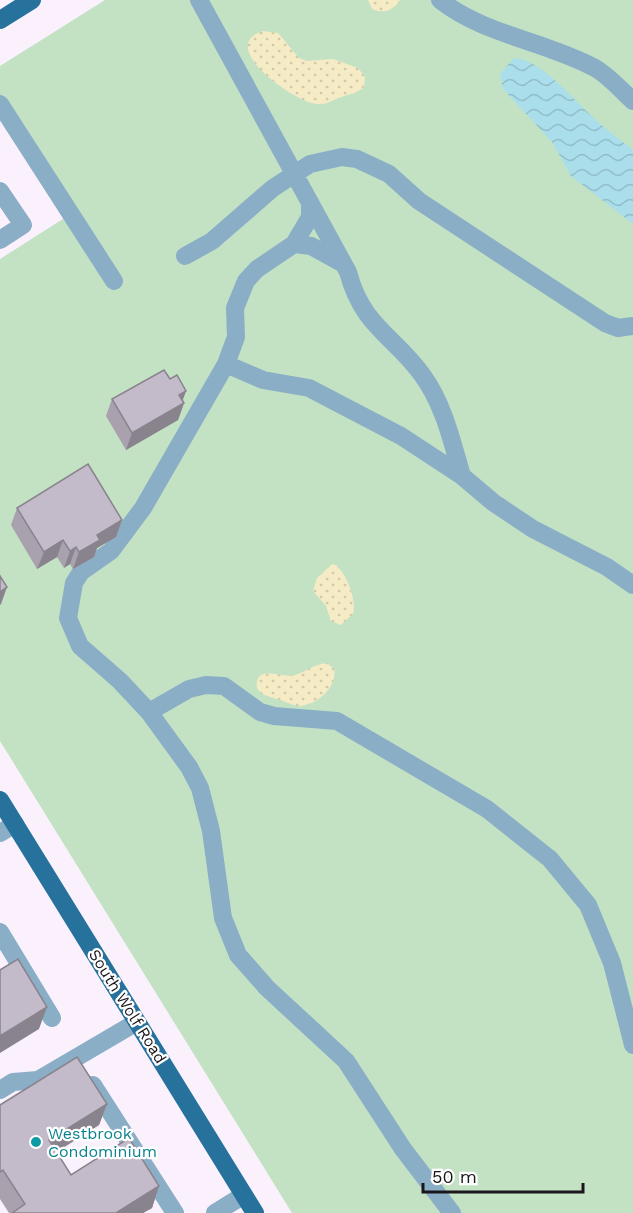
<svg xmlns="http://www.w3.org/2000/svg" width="633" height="1213" font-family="'Work Sans',sans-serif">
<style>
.green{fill:#c3e2c4}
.sand{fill:url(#sand-dots)}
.water{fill:url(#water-waves)}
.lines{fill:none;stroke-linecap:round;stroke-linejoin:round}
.minor{stroke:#8baec7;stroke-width:18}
.major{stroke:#27729d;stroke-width:18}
.wall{fill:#a9a1ae}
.shaded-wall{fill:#89838d}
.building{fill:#c4bbca;stroke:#89838d;stroke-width:1.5}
.culture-dot{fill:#0f9aa8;stroke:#fff;stroke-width:2}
.labels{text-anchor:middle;stroke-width:4.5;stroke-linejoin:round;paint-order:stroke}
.street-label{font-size:16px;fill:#1a161b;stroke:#fff}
.culture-label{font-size:16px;fill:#0d838f;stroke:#fff;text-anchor:start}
</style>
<defs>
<pattern id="sand-dots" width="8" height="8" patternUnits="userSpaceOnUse" patternTransform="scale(1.5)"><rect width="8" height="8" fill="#f5ebc5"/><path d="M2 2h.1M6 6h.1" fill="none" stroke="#d1c9a9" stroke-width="1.8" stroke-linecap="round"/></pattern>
<pattern id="water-waves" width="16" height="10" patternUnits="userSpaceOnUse" patternTransform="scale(1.5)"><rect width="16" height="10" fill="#a9deea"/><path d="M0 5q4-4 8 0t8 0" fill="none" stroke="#91bec8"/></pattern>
</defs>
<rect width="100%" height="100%" fill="#faf1fd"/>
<path class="green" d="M105,0H633V1213H292L0,741V259L66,217L0,115V66Z"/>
<path class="sand" d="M368,0H400C393,11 383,14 372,9Z
M263,31L278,33L299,58L307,61L333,59L358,68L365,77L364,87C357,94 348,94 339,98C331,101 326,105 317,104C294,102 215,46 263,31Z
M332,564L336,565C347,575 357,600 353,614L341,625L331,621L326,606L313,591L317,578Z
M327,663L334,669C338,687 316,706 299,706C291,705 285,701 277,699C269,696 262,696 257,688C254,663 282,679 295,675C306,672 313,664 327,663Z"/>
<path class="water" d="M514,58C542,59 576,103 596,120C608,131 621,140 633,150V224L571,176L552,142L503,89L500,74Z"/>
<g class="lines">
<path class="minor" d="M199,0L348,272C363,328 394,335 423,376C444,405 452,442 462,476
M440,0C484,35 545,41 595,68C609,76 621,90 633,101
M0,104L114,281
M0,191L23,225L0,240
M310,202V217L294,244L257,269L246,281L235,308L236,337L226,364L143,508L111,551L81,572L74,583L68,618L80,646L120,681L149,712L189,767L200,788L211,831L223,918L238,955L267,988L346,1061L403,1149L452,1213
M294,244L311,246L342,263
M185,256L212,241L273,188L310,164L342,157L357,159L389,174L419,201L605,323L618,328L633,326
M226,364L263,380L309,388L401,436L462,476L494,503L533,529L607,567L633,585
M149,712L189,689L206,685L224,686L260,712L274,716L337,721L487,809L550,859L588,905L612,963L633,1045
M0,833L15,824
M0,932L52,1018
M93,1085L175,1213
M0,1090L13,1082L38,1080L137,1022
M215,1213L244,1195"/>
<path class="major" d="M0,20L32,0
M0,800L255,1213"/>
</g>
<path class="wall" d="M170,379L186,391L182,401L184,403L178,420L126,450L106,416L112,399Z
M17,508L116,537L97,548L94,557L73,569L70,564L64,568L57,557L37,569L11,525Z
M107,1104L99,1125L57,1152L71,1175L159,1186L152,1208L143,1213H9L0,1199V1105Z"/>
<path class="shaded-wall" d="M186,391L181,405L184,403L178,420L126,450L132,433L179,395Z
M122,520L116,537L97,548L94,557L73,569L79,552L97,535Z
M63,540L57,557L37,569L44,552Z
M76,547L70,564L64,568L70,551Z
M7,587L1,604L0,605V592Z
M47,1007L39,1029L0,1053V1036Z
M107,1104L99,1125L41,1161L49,1140Z
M159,1186L152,1208L143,1213H116Z"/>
<path class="building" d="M164,370L170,379L177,375L186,391L179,395L184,403L132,433L112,399Z
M88,464L122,520L97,535L100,540L79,552L76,547L70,551L63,540L44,552L17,508Z
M0,576L7,587L0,592Z
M18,959L47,1007L0,1036V970Z
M77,1057L107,1104L49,1140L71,1175L129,1138L159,1186L116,1213H12L25,1204L3,1170L0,1172V1105Z"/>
<circle class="culture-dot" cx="36" cy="1142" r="6"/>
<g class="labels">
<g class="street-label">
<text transform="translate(128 1006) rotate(58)" y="6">South Wolf Road</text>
</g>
<g class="culture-label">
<text x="48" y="1139">Westbrook<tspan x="48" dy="18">Condominium</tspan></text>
</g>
</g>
<path d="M423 1183v9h160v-9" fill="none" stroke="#1a161b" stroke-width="3"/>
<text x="432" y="1183" font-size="18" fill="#1a161b" stroke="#ffffff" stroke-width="4.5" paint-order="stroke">50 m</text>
</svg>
